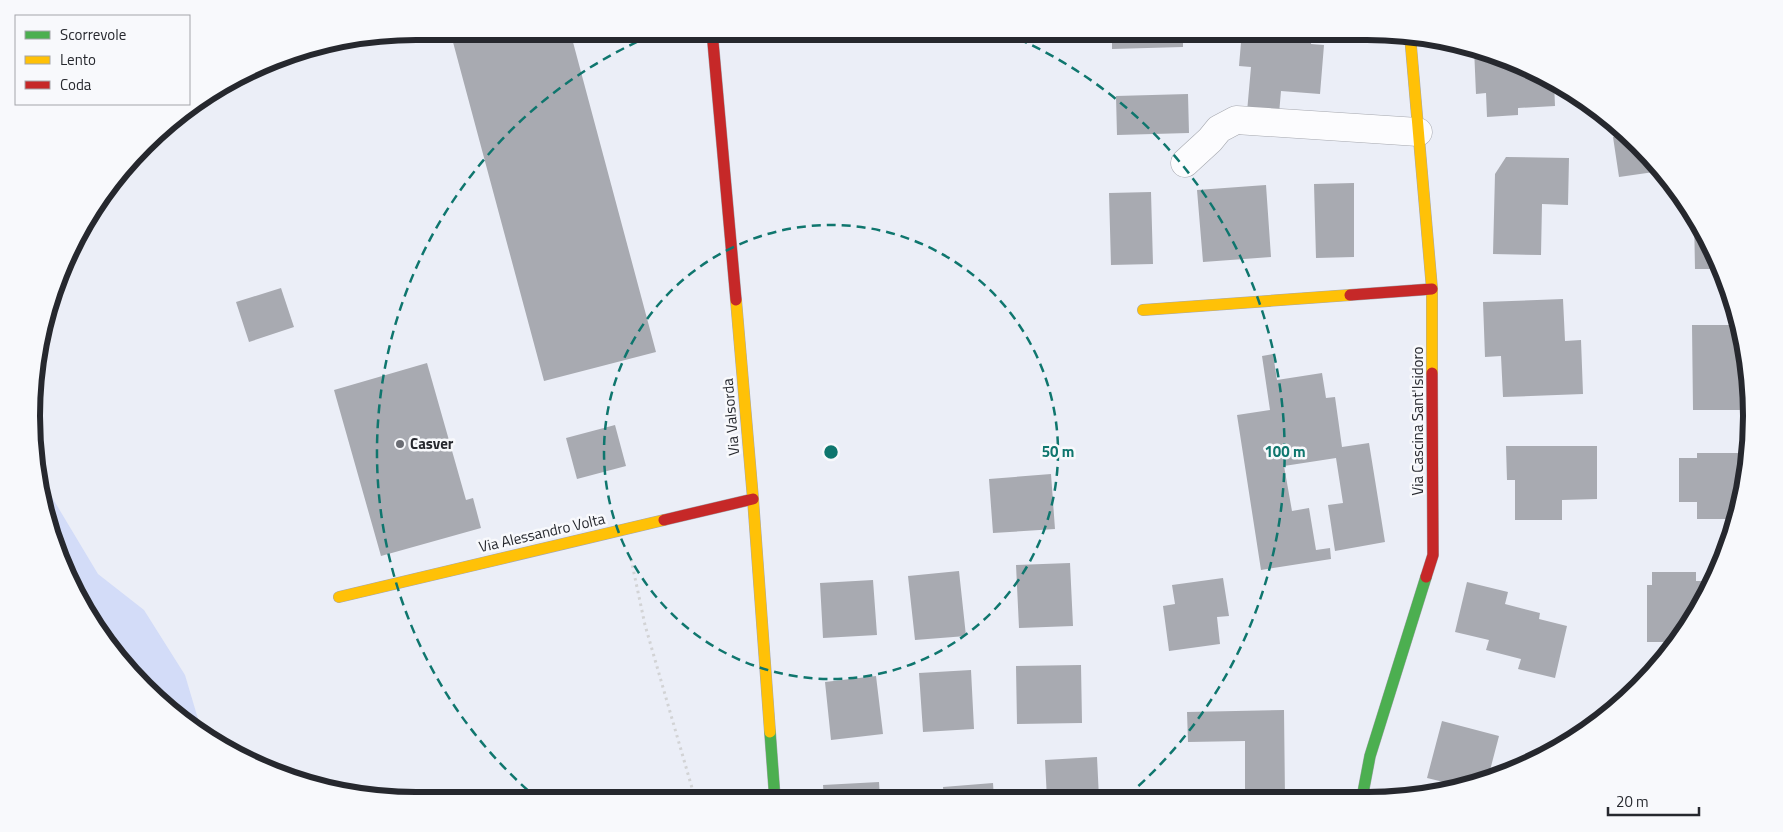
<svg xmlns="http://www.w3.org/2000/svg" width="1783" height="832" font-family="'Titillium Web',sans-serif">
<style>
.green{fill:#d3dcf8}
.building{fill:#a8aab1}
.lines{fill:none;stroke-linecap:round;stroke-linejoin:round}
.street-casing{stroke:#a5a7ae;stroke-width:29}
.fast-casing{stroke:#a5a7ae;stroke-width:12}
.slow-casing{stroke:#a5a7ae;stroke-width:12}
.jam-casing{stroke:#a5a7ae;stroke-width:12}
.path{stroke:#d2d3d5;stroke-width:3;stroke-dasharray:2.5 4;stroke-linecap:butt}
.street{stroke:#fcfcfe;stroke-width:28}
.fast{stroke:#4caf50;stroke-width:11}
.slow{stroke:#ffc107;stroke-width:11}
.jam{stroke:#c62828;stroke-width:11}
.ring{fill:none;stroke:#0f766e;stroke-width:2.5;stroke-dasharray:9 6}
.poi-dot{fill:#6b6d74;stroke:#f8f9fc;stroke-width:2}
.labels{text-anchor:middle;stroke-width:5;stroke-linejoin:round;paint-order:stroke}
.street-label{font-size:15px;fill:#26282e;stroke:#f8f9fc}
.poi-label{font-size:15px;font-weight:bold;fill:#26282e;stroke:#f8f9fc;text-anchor:start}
.rim{fill:none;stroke:#26282e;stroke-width:6}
.centre{fill:#0f766e;stroke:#f8f9fc;stroke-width:2.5}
.ring-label{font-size:15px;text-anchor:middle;font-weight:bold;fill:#0f766e;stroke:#f8f9fc;stroke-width:5;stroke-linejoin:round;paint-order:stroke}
</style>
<rect width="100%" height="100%" fill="#ebeef7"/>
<path class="green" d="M35,469L98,574L144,610L185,675L201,729L163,705L83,608L52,539Z"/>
<path class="building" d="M450,31H570L656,352L544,381Z
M1112,31H1183V47L1112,49Z
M1242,31H1312L1311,44L1324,45L1320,94L1281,91L1279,114L1247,112L1251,67L1239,66Z
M1474,48L1514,60L1554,82L1555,106L1518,108V115L1487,117L1486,93L1476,94Z
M1188,94L1189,133L1117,135L1116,96Z
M1628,135L1639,144L1661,171L1619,177L1613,137Z
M1506,157L1569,158L1568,205L1542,204L1541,255L1493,254L1495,174Z
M1354,183V257L1316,258L1314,184Z
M1266,185L1271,257L1203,262L1197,190Z
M1151,192L1153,264L1111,265L1109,193Z
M1694,216L1722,268L1723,269H1695Z
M281,288L294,327L249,342L236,302Z
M1563,299L1565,341L1581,340L1583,394L1503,397L1501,356L1485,357L1483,302Z
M1692,325H1739L1744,341L1750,410H1693Z
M1273,354L1277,380L1322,373L1326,398L1335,397L1342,447L1369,443L1385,542L1335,551L1328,505L1343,503L1336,458L1284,466L1292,511L1309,508L1316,550L1330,548L1331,559L1261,570L1237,415L1270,410L1262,356Z
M427,363L466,500L473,498L481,528L381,556L334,390Z
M615,425L626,466L577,479L566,438Z
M1506,446H1597V499L1562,500V520H1515V480H1507Z
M1697,453H1748L1744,491L1736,519H1697V502H1679V458H1697Z
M1051,474L1055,529L993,533L989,479Z
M1070,563L1073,626L1019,628L1016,565Z
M959,571L966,636L915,640L908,576Z
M1652,572H1696V581H1705V594L1677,642H1647V585H1652Z
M1223,578L1229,616L1217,617L1220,644L1169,651L1163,606L1175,604L1172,585Z
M873,580L877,635L823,638L820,583Z
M1467,582L1508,592L1505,604L1540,613L1539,619L1567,626L1555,678L1518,669L1521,659L1486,650L1489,640L1455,632Z
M1081,665L1082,723L1017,724L1016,666Z
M971,670L974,729L923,732L919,673Z
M876,676L883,734L831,740L825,682Z
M1284,710L1285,798H1245V741L1188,742L1187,712Z
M1442,721L1499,736L1488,778L1460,786L1427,778Z
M1097,757L1099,798L1047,799L1045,760Z
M879,782L880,799H824L823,785Z
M993,783L994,799H944L943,787Z"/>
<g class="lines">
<defs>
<path id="street" d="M1185,163L1210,140L1219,129L1236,120L1418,132"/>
<path id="fast" d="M770,732L775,800
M1362,798L1370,756L1426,577"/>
<path id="slow" d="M1410,35L1432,289V373
M736,300L753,499L770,732
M1143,310L1350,295
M339,597L664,520"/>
<path id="jam" d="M712,31L736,300
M1350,295L1432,289
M664,520L753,499
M1426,577L1433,555L1432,373"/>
</defs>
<use href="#street" class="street-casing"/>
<use href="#fast" class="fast-casing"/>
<use href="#slow" class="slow-casing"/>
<use href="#jam" class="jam-casing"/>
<path class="path" d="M631,559L645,625L692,788L693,800"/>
<use href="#street" class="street"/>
<use href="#fast" class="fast"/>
<use href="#slow" class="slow"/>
<use href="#jam" class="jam"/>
</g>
<g class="ring">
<circle cx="831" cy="452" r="227"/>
<path d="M539 800A454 454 0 0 1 657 33M1005 33A454 454 0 0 1 1126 797"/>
</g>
<circle class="poi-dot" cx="400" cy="444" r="5"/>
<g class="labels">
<g class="street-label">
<text transform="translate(731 417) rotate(-95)" y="5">Via Valsorda</text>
<text transform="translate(1418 421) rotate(-90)" y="5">Via Cascina Sant'Isidoro</text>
<text transform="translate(542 533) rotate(-13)" y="5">Via Alessandro Volta</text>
</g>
<g class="poi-label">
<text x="410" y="449">Casver</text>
</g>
</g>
<path d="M0 0H1783V832H0ZM416 40H1367A376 376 0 0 1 1743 416V416A376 376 0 0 1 1367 792H416A376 376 0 0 1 40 416V416A376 376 0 0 1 416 40Z" fill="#f8f9fc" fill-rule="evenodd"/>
<path class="rim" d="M416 40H1367A376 376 0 0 1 1743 416V416A376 376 0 0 1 1367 792H416A376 376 0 0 1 40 416V416A376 376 0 0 1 416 40Z"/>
<circle cx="831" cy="452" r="8" class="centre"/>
<g class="ring-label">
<text x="1058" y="457">50 m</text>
<text x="1285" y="457">100 m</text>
</g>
<rect x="15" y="15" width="175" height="90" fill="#f8f9fc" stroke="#a4a5aa"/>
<rect x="25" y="31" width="25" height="8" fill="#4caf50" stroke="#a4a5aa"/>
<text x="60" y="40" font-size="15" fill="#26282e">Scorrevole</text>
<rect x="25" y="56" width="25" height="8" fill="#ffc107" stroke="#a4a5aa"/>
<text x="60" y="65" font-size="15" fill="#26282e">Lento</text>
<rect x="25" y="81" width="25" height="8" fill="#c62828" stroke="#a4a5aa"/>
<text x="60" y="90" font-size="15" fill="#26282e">Coda</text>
<path d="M1608 807v8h91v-8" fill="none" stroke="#26282e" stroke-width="2.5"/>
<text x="1616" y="807" font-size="15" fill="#26282e" stroke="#f8f9fc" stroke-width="4" paint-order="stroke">20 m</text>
</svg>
